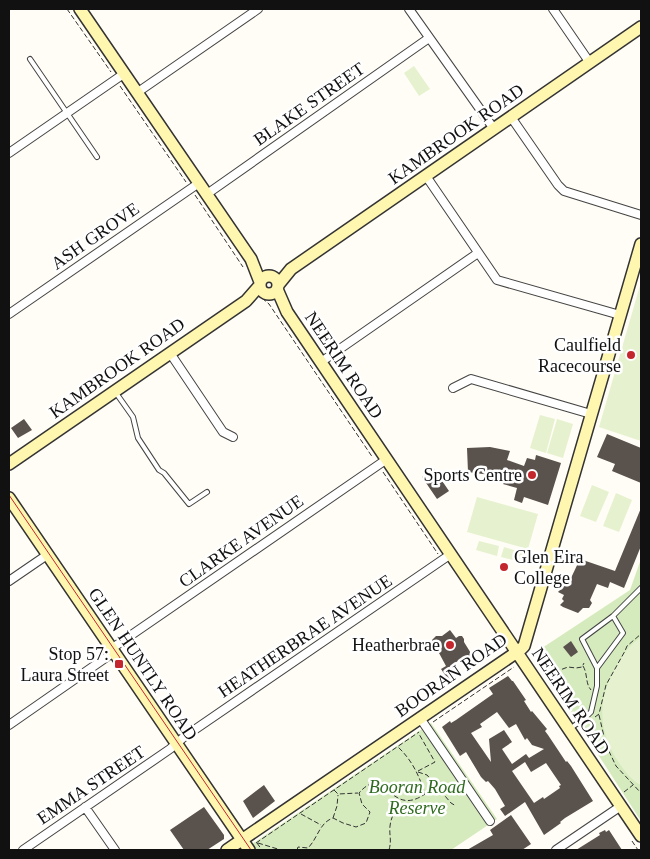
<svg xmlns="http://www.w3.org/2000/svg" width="650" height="859" font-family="'Times New Roman',serif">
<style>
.green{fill:#d5ebbd}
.pitch{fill:#e6f2cf}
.building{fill:#5a524d;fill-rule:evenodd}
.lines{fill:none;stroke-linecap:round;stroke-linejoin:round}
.lane-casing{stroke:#444;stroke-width:6}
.street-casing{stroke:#444;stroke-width:10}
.secondary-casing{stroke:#333;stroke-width:14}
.path{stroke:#333;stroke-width:1;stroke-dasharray:5 2.5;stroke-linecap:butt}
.lane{stroke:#fff;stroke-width:4}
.street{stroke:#fff;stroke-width:8}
.secondary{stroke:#fff6b0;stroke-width:11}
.tram{stroke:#c4262e;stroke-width:1}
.poi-dot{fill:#c4262e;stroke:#fff;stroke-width:2}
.labels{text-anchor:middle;stroke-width:5;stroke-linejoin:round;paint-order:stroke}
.street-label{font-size:18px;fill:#111;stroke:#fff}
.poi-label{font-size:18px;fill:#111;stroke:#fff;text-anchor:end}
.park-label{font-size:18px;font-style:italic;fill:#2f6b1f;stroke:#fff}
</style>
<rect width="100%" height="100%" fill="#fffdf5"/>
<path class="green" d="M641,559V821L533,654L630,590Z
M431,723L497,819L451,850H256L252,844Z"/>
<path class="pitch" d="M414,66L430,89L419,96L404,73Z
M641,282V441L599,427Z
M540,415L555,419L546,453L530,448Z
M557,419L573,424L563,458L547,453Z
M592,485L609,492L596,522L580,516Z
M616,493L632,500L619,532L603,526Z
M477,497L538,514L528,549L467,532Z
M479,541L499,546L497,556L476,550Z
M504,547L524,553L521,562L501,557Z
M641,637V785C633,781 628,775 622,767C599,736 596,704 614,670C622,656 628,646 641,637Z"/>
<path class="building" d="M24,419L32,430L18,438L11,428Z
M607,434L641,448V483L612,471L615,464L597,457Z
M490,447L510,451L507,460L524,466L527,458L535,460L536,455L561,463L548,505L524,497L522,503L514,500L517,488L503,484L505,477L468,472L467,448Z
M434,469L449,491L437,499L422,477Z
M641,508V546L624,588L610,582L608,588L597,584L590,600L592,603L589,608H583L578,613L563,607L560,605L564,601L562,599L564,595L558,592L566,583L567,575L571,578L580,559L615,571Z
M450,630L456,638L459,636H462L464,639V642L472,655L464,661L462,658L448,668L454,678L449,681L441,669L446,666L432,640L436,636H442Z
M571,641L578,652L571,657L563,647Z
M508,676L512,681H513L526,700L524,701L531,712L532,711L547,729L545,731L548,735L566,762L567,761L571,766L593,801L565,818L560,822L561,823L544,835L525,802L505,816L500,809L505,806L495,789L488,781L486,782L481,777L466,752L460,756L442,727L450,721L451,723L456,720L493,694L489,688ZM497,712L509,728L516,724L525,740L527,738L532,745L544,749L529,758L526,754L512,764L502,749L512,742L504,730L489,739L491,762L471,733L482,727L480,724ZM525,762L531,772L546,763L561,785L559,786L560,788L544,799L543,797L534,803L512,771Z
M264,785L275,801L253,818L243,801Z
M204,807L224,835V839L207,850H184L170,830Z
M511,815L531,844L522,850H467L493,835L490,830Z
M605,830L606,832L609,830L622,850H576L600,835L599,833Z"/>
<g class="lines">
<defs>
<path id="lane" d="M30,59L97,157
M116,393L133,417L138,438L159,470L164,473L189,504L207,492
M597,668L623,633L613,616
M571,728L586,717L591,712L597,686V668L582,639L613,616L641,588"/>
<path id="street" d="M409,9L494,129
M553,9L590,63
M138,92L258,9
M511,117L558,185L564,191L641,215
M9,153L125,73
M426,176L497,280L620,315
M207,194L429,38
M9,314L199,183
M170,353L223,432L233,437
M321,362L478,253
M453,388L471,379L591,414
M9,581L47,555
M111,649L387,459
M420,718L490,821
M9,725L114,652
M85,807L115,850
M23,850L170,749L184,737L451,554
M556,850L621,806"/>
<path id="secondary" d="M80,9L251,259L260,282
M260 285a9 9 0 1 1 18 0a9 9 0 1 1-18 0Z
M278,285L291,269L641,27
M277,289L287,312L641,836
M9,464L246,301L260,285
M9,498L249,850
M227,850L520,650L524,646L641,244"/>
</defs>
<use href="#lane" class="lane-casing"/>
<use href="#street" class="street-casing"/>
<use href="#secondary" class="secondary-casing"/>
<path class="path" d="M67,9L111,72
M120,86L186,182
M195,195L243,267
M262,298L269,304L373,458
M383,472L438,554
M583,666C588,674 585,683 591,690
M541,669L547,666L560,670L568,667L576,668L582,667L584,663
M599,715L606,745L616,766L641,793
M595,717L599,714L606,685L625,651L627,646L641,634
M433,722L514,667
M418,771L435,762L419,734
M418,772L427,775L451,803L456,806
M334,790L338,794L358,793
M624,792L633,785
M301,814L321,825
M333,818L337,806L338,795
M632,841L638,850
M256,843L419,732
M257,843L262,850
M258,843L281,850
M297,850L298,847L308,848C318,838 319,823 333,818L343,823L356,827L366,823L370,812L362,804L359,793C386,762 389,819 425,794C419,775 412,760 397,746
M389,850C392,839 389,836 390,826C391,817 396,808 400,800"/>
<use href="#lane" class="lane"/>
<use href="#street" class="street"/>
<use href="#secondary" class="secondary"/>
<path class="tram" d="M9,495L251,850"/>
</g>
<g class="poi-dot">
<circle cx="631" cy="355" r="5"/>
<circle cx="532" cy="475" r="5"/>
<circle cx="504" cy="567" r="5"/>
<circle cx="450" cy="645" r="5"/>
<rect x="114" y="659" width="10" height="10" rx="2.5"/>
</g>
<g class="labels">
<g class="street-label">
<text transform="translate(309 104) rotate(-35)" y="6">BLAKE STREET</text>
<text transform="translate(456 134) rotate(-35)" y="6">KAMBROOK ROAD</text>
<text transform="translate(95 236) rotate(-35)" y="6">ASH GROVE</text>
<text transform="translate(344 365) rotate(56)" y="6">NEERIM ROAD</text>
<text transform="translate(117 368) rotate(-35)" y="6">KAMBROOK ROAD</text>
<text transform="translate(241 541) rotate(-35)" y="6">CLARKE AVENUE</text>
<text transform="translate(305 636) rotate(-34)" y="6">HEATHERBRAE AVENUE</text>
<text transform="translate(143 664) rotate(56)" y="6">GLEN HUNTLY ROAD</text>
<text transform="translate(451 675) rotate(-35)" y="6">BOORAN ROAD</text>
<text transform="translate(571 701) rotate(56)" y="6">NEERIM ROAD</text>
<text transform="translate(91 785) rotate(-34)" y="6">EMMA STREET</text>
</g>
<g class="poi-label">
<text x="621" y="351">Caulfield<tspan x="621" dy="21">Racecourse</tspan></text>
<text x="522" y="481">Sports Centre</text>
<text x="514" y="563" text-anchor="start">Glen Eira<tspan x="514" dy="21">College</tspan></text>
<text x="440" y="651">Heatherbrae</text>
<text x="109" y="660">Stop 57:<tspan x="109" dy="21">Laura Street</tspan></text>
</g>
<g class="park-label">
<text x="417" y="793">Booran Road<tspan x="417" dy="21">Reserve</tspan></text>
</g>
</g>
<rect width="650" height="859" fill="none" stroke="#111111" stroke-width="20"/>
</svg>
